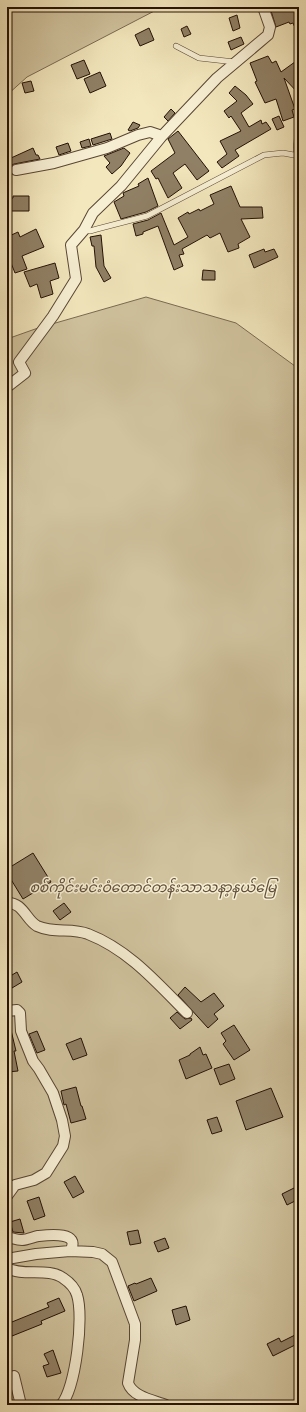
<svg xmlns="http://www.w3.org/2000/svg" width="306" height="1412" font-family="'Old Standard TT','Noto Sans Myanmar',serif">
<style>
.green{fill:#d0c39e;stroke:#7a6a52}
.building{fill:#908065;stroke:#241106}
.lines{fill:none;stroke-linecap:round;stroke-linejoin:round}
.lane-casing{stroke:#584634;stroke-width:6}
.street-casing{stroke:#584634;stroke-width:12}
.lane{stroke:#f7efd4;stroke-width:5}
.street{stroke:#f7efd4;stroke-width:10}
.labels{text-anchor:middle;stroke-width:3;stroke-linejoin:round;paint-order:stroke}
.park-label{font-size:14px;font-style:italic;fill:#604f3b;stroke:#f7efd4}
</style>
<rect width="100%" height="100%" fill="#f3e7bd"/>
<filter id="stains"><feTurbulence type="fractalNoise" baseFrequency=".005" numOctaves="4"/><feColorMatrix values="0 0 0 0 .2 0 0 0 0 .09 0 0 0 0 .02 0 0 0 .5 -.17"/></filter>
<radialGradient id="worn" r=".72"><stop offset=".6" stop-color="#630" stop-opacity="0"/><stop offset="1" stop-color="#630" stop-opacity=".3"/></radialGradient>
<path class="green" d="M7,7H162L27,77L7,95Z
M146,297L236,323L299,369V1405H7V339L38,328Z"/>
<path class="building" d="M271,7H299V37L293,23L290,24L289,22L276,27L271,11L273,10Z
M237,15L240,28L233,31L229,18Z
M187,26L191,34L184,37L181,29Z
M149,28L154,40L140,46L135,35Z
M241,37L244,44L231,50L228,42Z
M268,56L272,63L276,61L281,72L299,59V94L284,78L295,109L292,110L294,117L283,121L276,99L265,103L255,82L257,81L250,63Z
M84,60L90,74L77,79L71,65Z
M100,72L106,86L90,93L84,79Z
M31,81L34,91L25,93L22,83Z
M235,86L246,95L253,104L241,113L249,127L261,120L262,124L266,122L271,129L235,150L239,156L222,168L217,162L227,154L220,141L241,131L231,116L229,118L224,111L237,101L229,93Z
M171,109L175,113L168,121L164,117Z
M279,116L284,127L277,130L272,119Z
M133,122L140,125L138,128L130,131L128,130Z
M178,131L209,171L197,180L185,164L173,173L182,188L168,198L158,178L156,179L151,171L175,153L168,139Z
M110,133L112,139L93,145L91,139Z
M89,139L91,146L82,148L80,142Z
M68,143L71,151L59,155L56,147Z
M33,148L36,155H38L40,159L14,164L12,165L10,170L7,171V162L11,160V158Z
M124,148L130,153L121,166L112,174L106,167L110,163L104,156Z
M148,178L158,206L146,212L121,219L114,202L124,196L123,193L125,192L139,186L138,184Z
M231,186L240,207H262L263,218L241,219L250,237L238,244L239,248L228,252L220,233L210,238L207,235L182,249L184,254L179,255L183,266L174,270L158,226L143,232V234L136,236L133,224L148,220L161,213L174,245L188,237L178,218L188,212L189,214L199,209L200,211L214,204L210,195Z
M13,196H29V211H7V199L13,198Z
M36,229L44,247L22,256L27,269L15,273L7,253V237L18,232L20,237Z
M101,235L104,266L111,278L104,282L96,267L94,246H92L90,237Z
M264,249L265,252L274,249L278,257L254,268L249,255Z
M55,263L59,278L50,281L53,294L41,298L37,284L30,287L24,272Z
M203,270L215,271V280H202Z
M33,853L51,882L23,899L7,873V869Z
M64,903L71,912L60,920L53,911Z
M17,972L22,982L12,988L7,978Z
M185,987L201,1002L214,993L224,1006L214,1014L218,1019L208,1028L178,995Z
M177,1012L185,1019L191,1018L192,1020L180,1029L170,1018Z
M234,1025L250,1050L234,1060L223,1044L226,1041L221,1033Z
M7,1026H10L16,1051H14L18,1071L7,1072Z
M37,1031L45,1050L37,1053L29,1034Z
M81,1038L87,1055L73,1060L66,1044Z
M200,1047L203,1055L206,1054L212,1068L186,1079L179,1060L190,1055V1054Z
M229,1064L235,1079L220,1085L214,1069Z
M76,1087L81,1106H82L86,1119L71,1123L66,1104L64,1105L61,1091Z
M271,1088L283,1117L246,1130L236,1101Z
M217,1117L222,1131L212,1134L207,1120Z
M75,1176L84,1192L73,1198L64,1182Z
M294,1188L299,1199L287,1205L282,1194Z
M39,1197L45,1216L34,1220L27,1201Z
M20,1219L24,1233L13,1232L10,1222Z
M138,1230L141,1243L130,1245L127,1232Z
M165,1238L169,1248L158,1252L154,1242Z
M151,1278L157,1291L134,1301L128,1286L135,1283L136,1284Z
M59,1298L65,1311L41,1321L42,1324L7,1338V1324L49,1307L47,1303Z
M186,1306L190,1320L176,1325L172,1310Z
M299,1333V1343L273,1356L267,1344L279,1338L281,1342Z
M53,1350L61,1373L47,1377L43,1366L49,1364L44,1354Z"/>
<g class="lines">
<defs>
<path id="lane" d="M176,46L199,58L235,62
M297,156L296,150L299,115
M84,230L90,231L97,229L147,216L264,155L283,153L299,156"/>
<path id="street" d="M16,170L54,163L107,148L138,135L150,132L162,136
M7,387L25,373L19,362L53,316L76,279L71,245L84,230L93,213L121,186L162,136L217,78L268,35L270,27L263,7
M7,903C23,902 26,920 37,926C54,934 72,927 88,934C129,950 157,983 187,1013
M7,1011L17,1010L20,1013L21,1031L33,1061L39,1069L53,1093L62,1120L65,1136L63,1146L46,1173L34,1180L15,1185L7,1196
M7,1237C12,1238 17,1240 22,1240C27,1240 33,1237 38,1236C48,1235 82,1231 70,1251
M7,1259L36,1254L70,1251L93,1252L102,1254L112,1262L135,1324V1340L128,1383C133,1397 153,1400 166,1405
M7,1268C23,1277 48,1267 63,1278C69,1282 75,1288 77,1295C84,1316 76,1388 61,1405
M14,1376L21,1405"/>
</defs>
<use href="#lane" class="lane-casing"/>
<use href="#street" class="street-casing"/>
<use href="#lane" class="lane"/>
<use href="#street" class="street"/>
</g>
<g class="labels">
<g class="park-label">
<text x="153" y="892">စစ်ကိုင်းမင်းဝံတောင်တန်းသာသနာ့နယ်မြေ</text>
</g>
</g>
<rect width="306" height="1412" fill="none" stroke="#f3e7bd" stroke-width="24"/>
<rect x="8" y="8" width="290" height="1396" fill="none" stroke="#241106" stroke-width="2"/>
<rect x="12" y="12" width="282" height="1388" fill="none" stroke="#241106"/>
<rect width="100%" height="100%" filter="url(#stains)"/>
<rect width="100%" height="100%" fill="url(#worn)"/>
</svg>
